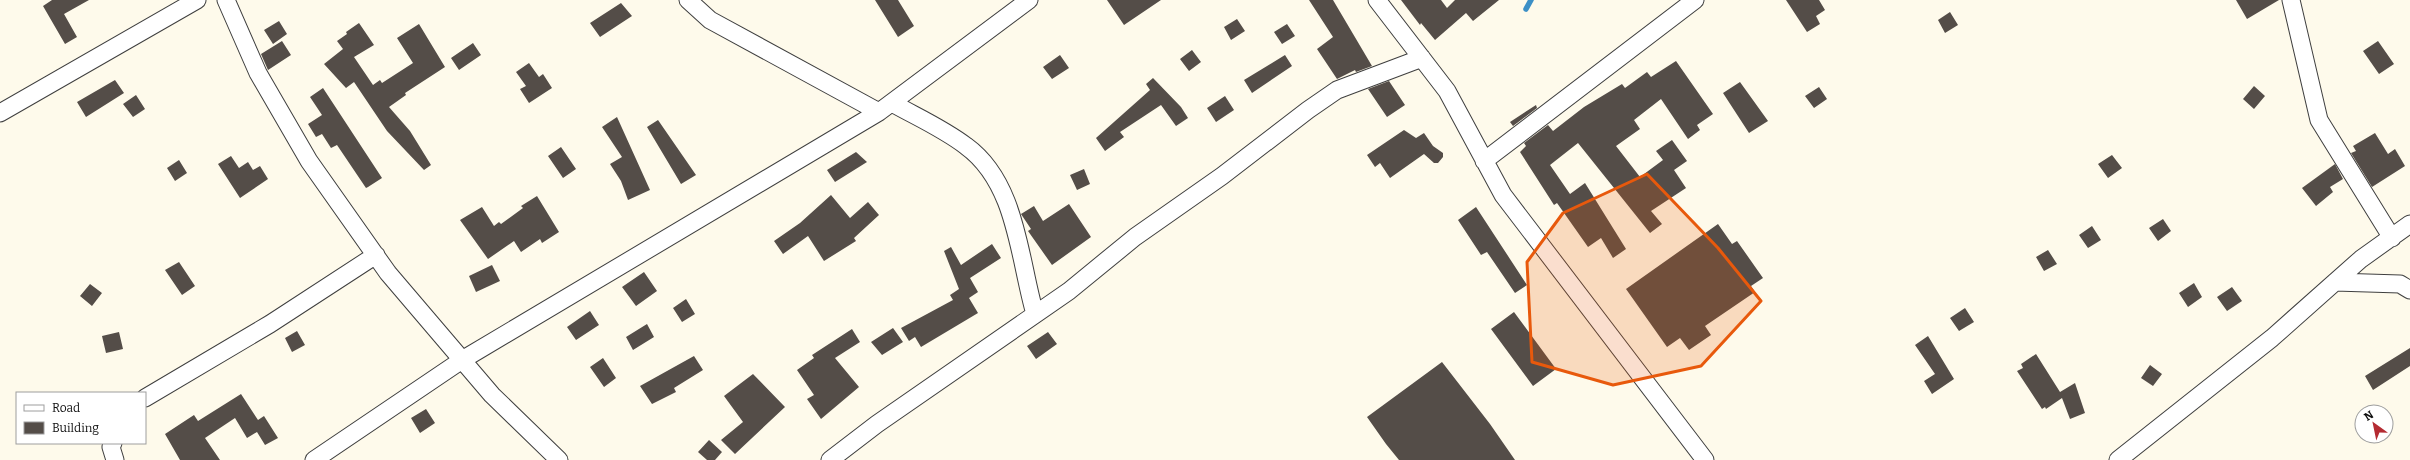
<svg xmlns="http://www.w3.org/2000/svg" width="2410" height="460" font-family="Bitter,serif">
<style>
.lines{fill:none;stroke-linecap:round;stroke-linejoin:round}
.stream{stroke:#3d90c6;stroke-width:5.5}
.building{fill:#544d48}
.minor-casing{stroke:#3f3f3f;stroke-width:19}
.minor{stroke:#fff;stroke-width:17}
.marked{fill:#e8590c;fill-opacity:0.2;stroke:#e8590c;stroke-width:3;stroke-linejoin:round}
</style>
<rect width="100%" height="100%" fill="#fefaeb"/>
<g class="lines">
<path class="stream" d="M1526,9L1531,0"/>
</g>
<path class="building" d="M52,0H89L64,14L77,37L65,44L43,6Z
M875,0H898L914,26L898,37Z
M1107,0H1161L1124,25Z
M1309,0H1333L1372,66L1356,72L1355,70L1337,79L1317,49L1333,37Z
M1401,0H1441L1447,8L1455,0H1499L1473,21L1466,13L1435,40L1421,23L1420,25Z
M1786,0H1819L1825,10L1816,16L1820,24L1807,32Z
M2236,0H2279L2247,19Z
M621,3L632,16L600,37L590,23Z
M1950,12L1958,25L1945,33L1938,20Z
M1237,19L1245,31L1231,40L1224,27Z
M279,21L287,34L273,44L264,30Z
M359,23L374,45L354,57L373,85L380,80L382,83L413,63L397,38L419,24L445,67L405,93L406,95L389,107L410,131L431,165L424,170L387,131L354,82L346,88L324,64L343,49L337,41L347,34L346,32Z
M1287,24L1295,36L1282,44L1274,32Z
M282,41L291,55L268,70L261,54Z
M2378,41L2394,64L2379,74L2363,51Z
M473,43L481,55L459,70L451,58Z
M1192,50L1201,62L1189,71L1180,59Z
M1060,55L1069,68L1052,79L1043,67Z
M1285,55L1292,66L1252,93L1244,80Z
M1676,61L1713,114L1697,125L1700,130L1688,139L1661,99L1634,120L1640,129L1616,146L1640,177L1663,160L1656,151L1672,140L1687,161L1674,170L1686,188L1651,211L1662,224L1650,233L1578,143L1550,165L1570,194L1585,183L1626,249L1613,258L1601,238L1588,247L1557,203L1554,205L1520,152L1526,146L1524,143L1548,125L1553,131L1584,107L1622,84L1625,88L1647,72L1651,77Z
M529,63L539,77L543,74L552,88L529,103L520,89L526,86L516,72Z
M1153,78L1181,107L1188,118L1176,126L1161,105L1120,132L1124,137L1105,151L1096,138L1150,90L1146,84Z
M115,80L124,93L86,117L77,102Z
M1389,81L1405,105L1387,117L1368,89Z
M1740,82L1768,121L1749,133L1723,93Z
M2254,86L2265,96L2254,109L2243,99Z
M1819,87L1827,99L1814,108L1805,96Z
M323,88L382,178L368,187L366,188L337,145L331,148L322,134L316,137L308,124L322,115L310,97Z
M136,95L145,109L133,117L123,104Z
M1225,96L1234,110L1216,122L1207,108Z
M1536,105L1537,108L1513,126L1510,122Z
M617,117L650,190L628,200L621,181L610,164L622,157L602,127Z
M658,120L696,175L681,184L647,127Z
M1404,130L1416,138L1424,133L1433,146L1443,153V157L1438,163H1434L1424,154L1390,178L1380,163L1375,167L1367,155Z
M2375,133L2388,154L2395,149L2405,166L2372,187L2351,153L2356,151L2353,146Z
M561,147L576,169L563,178L548,156Z
M856,152L867,162L835,182L827,170Z
M2112,155L2122,168L2108,178L2098,164Z
M231,156L239,168L248,162L253,170L260,166L268,179L240,198L218,164Z
M179,160L187,173L175,181L167,168Z
M2335,164L2343,179L2330,187L2333,192L2316,206L2302,188Z
M1084,169L1090,184L1077,190L1070,175Z
M831,195L850,218L868,202L879,215L854,238L856,241L824,261L808,236L783,254L774,241L800,223Z
M537,196L559,232L542,243L540,239L521,252L514,241L488,259L460,220L482,207L494,226L499,222L501,224L523,208L521,206Z
M1069,204L1091,237L1052,265L1028,231L1031,229L1021,214L1034,206L1043,221Z
M1476,207L1527,285L1515,293L1487,252L1481,255L1458,220Z
M2163,219L2171,231L2158,241L2149,228Z
M1718,224L1732,244L1737,241L1763,278L1751,286L1755,292L1705,326L1711,335L1689,350L1680,338L1667,347L1626,289Z
M2092,226L2101,240L2088,248L2079,235Z
M992,244L1001,258L970,278L978,292L969,298L978,313L921,347L915,337L909,341L901,328L953,300L950,295L959,289L944,251L951,247L961,265Z
M2048,250L2057,264L2044,271L2036,257Z
M179,262L195,286L182,295L165,270Z
M492,265L500,281L476,292L469,276Z
M644,272L657,291L636,306L622,287Z
M2194,283L2202,297L2188,307L2179,293Z
M90,284L102,293L92,306L80,296Z
M2232,287L2242,301L2227,311L2217,297Z
M686,299L695,314L682,322L673,308Z
M1965,308L1974,322L1959,331L1950,318Z
M590,311L599,325L576,340L567,327Z
M1514,312L1556,369L1533,386L1491,329Z
M647,324L654,337L633,350L626,337Z
M893,328L903,342L882,355L871,342Z
M852,329L860,342L835,358L859,387L821,419L807,399L814,395L797,370L814,358L812,355Z
M297,331L305,345L292,352L285,338Z
M119,332L123,349L106,353L102,336Z
M1048,332L1057,344L1036,359L1027,346Z
M1928,336L1954,379L1932,394L1924,381L1935,374L1915,345Z
M2410,348V366L2373,390L2365,376Z
M2036,354L2060,392L2075,383L2085,413L2070,419L2062,398L2046,409L2045,407L2042,409L2017,371L2023,368L2021,364Z
M694,356L703,370L674,388L676,392L652,404L640,386Z
M603,358L616,378L604,387L590,367Z
M1442,362L1490,424L1515,460H1399L1386,444L1367,417Z
M2150,365L2162,374L2153,386L2141,378Z
M753,374L785,407L735,454L721,440L743,422L724,396Z
M241,394L258,420L264,416L278,438L265,445L257,432L247,438L235,418L205,438L220,460H180L165,434L194,415L198,421Z
M426,409L435,423L420,433L411,418Z
M709,440L722,452L715,460H707L698,452Z"/>
<g class="lines">
<defs>
<path id="minor" d="M226,0L258,73L309,161L388,273L492,395L559,460
M688,0L710,20L879,112L1029,0
M1377,0L1447,91L1503,195L1705,460
M2291,0L2319,120L2392,238
M892,103C917,117 944,129 966,146C1017,183 1019,259 1035,314
M0,113L197,0
M1484,161L1695,0
M2335,282L2400,284L2410,290
M145,398L270,324L376,255
M113,443L111,447L115,460
M314,460L462,360L879,112
M830,460L877,424L1069,291L1135,237L1222,176L1308,110L1337,90L1422,58
M2118,460L2272,338L2361,259L2410,224"/>
</defs>
<use href="#minor" class="minor-casing"/>
<use href="#minor" class="minor"/>
</g>
<path class="marked" d="M1647,174L1718,248L1761,301L1701,366L1613,385L1532,362L1527,262L1563,213Z"/>
<rect x="16" y="392" width="130" height="52" fill="#ffffff" stroke="#9e9e9e"/>
<rect x="24" y="405" width="20" height="6" fill="#ffffff" stroke="#9e9e9e"/>
<text x="52" y="412" font-size="12" fill="#0c0c0c">Road</text>
<rect x="24" y="422" width="20" height="12" fill="#544d48" stroke="#9e9e9e"/>
<text x="52" y="432" font-size="12" fill="#0c0c0c">Building</text>
<g transform="translate(2374 424) rotate(327)"><circle r="19" fill="#ffffff" stroke="#9e9e9e"/>
<path d="M0-3L7 15L0 10L-7 15Z" fill="#b42b32"/>
<text y="-6" font-size="11" font-weight="bold" text-anchor="middle" fill="#0c0c0c">N</text>
</g>
</svg>
